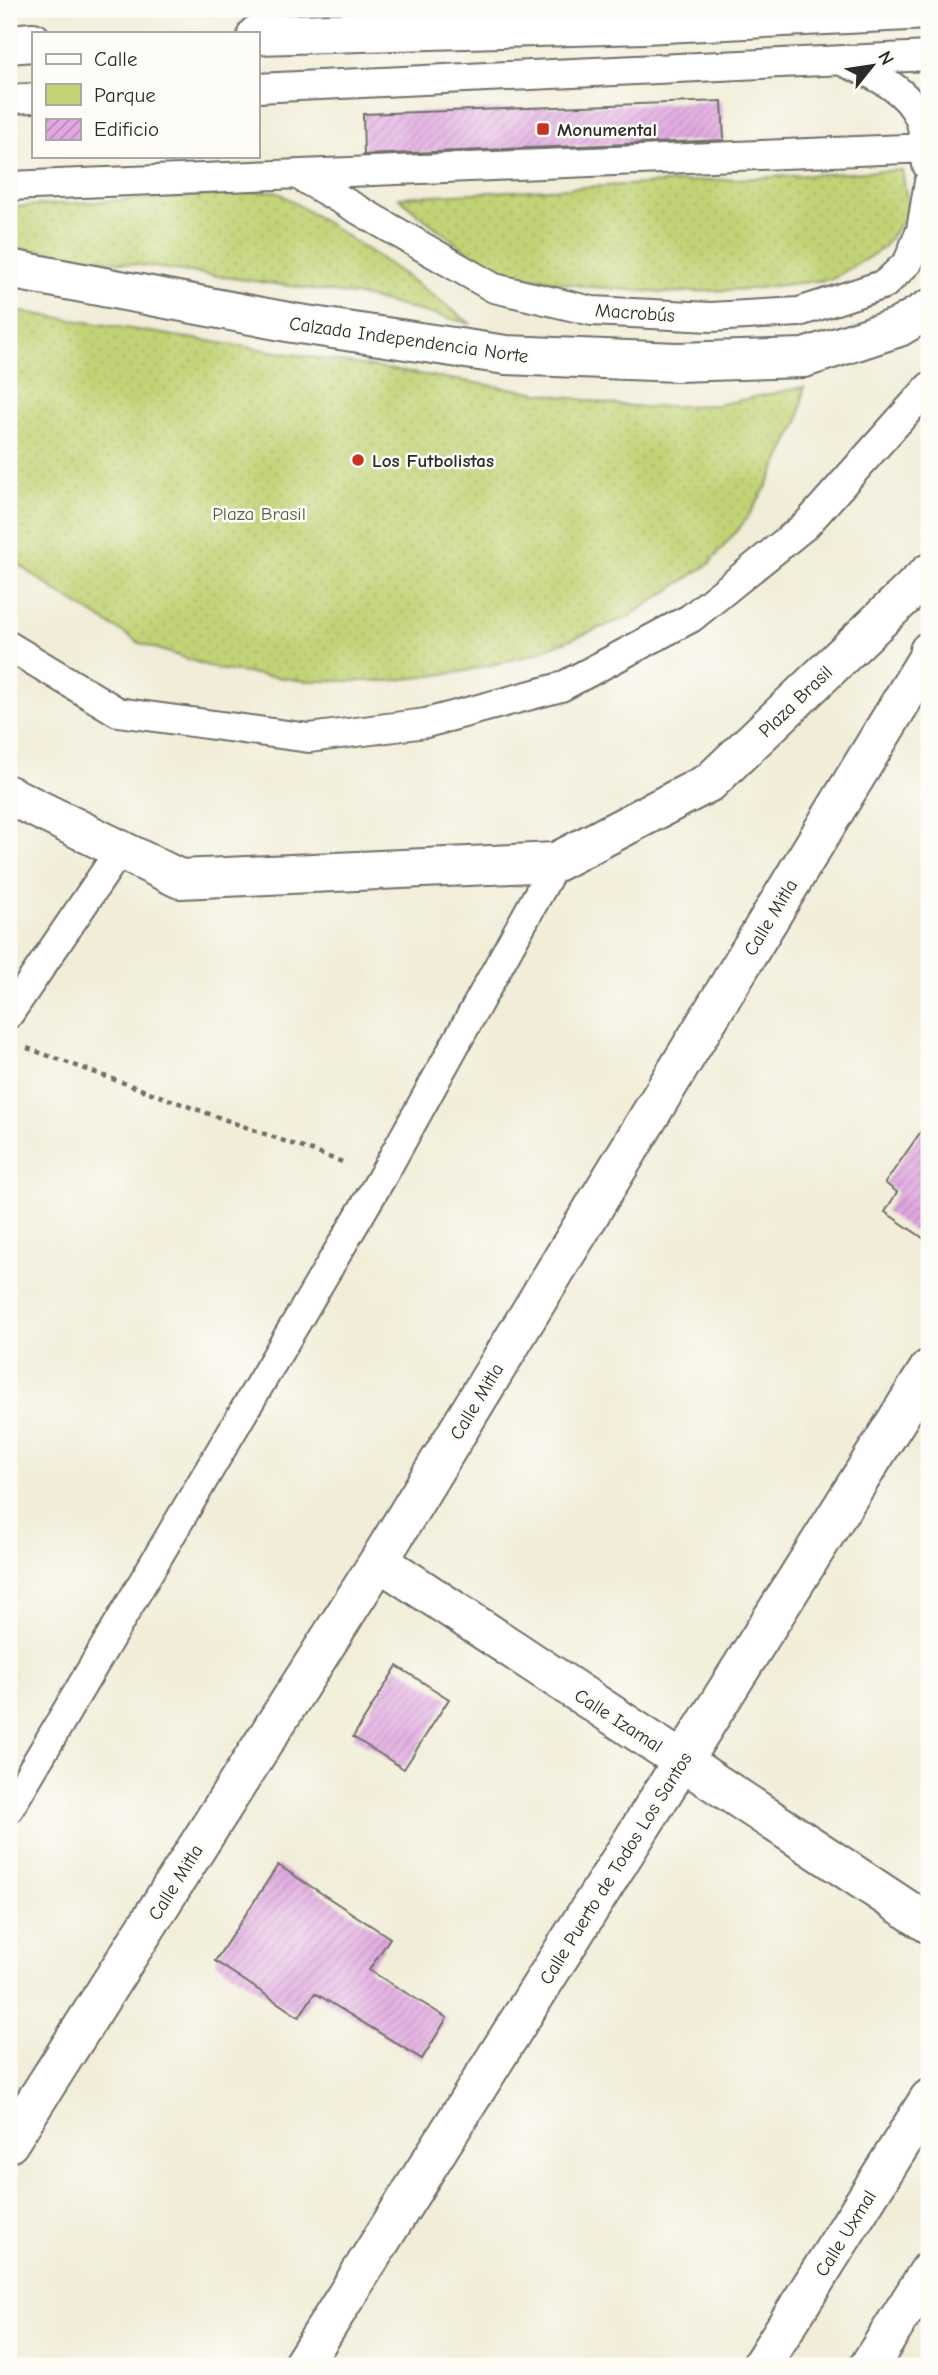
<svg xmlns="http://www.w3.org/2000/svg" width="938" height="2375" font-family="'Comic Neue',sans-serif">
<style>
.green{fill:url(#green-dots);stroke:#767f50;stroke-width:2}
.building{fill:url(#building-hatch)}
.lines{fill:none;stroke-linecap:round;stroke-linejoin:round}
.service-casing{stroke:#706f68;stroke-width:32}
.minor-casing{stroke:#706f68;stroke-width:42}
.primary-casing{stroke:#706f68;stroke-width:42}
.path{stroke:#706f68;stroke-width:4.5;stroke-dasharray:5 5;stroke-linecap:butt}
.service{stroke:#fff;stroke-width:28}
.minor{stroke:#fff;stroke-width:38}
.primary{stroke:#fff;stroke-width:38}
.poi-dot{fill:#c8321e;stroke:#fdfcf7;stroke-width:2.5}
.labels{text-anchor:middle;stroke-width:5;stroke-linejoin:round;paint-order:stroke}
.poi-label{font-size:19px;font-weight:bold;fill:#2b2b2b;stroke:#fdfcf7;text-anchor:start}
.street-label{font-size:19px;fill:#2b2b2b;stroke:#fdfcf7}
.park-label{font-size:19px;fill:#585d42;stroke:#fdfcf7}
</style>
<defs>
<pattern id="green-dots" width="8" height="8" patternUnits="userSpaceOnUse" patternTransform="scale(1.75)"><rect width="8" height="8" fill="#c2d376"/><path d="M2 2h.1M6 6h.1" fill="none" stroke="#a7b566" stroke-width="1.8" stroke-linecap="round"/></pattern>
<pattern id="building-hatch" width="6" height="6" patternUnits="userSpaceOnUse" patternTransform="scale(1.75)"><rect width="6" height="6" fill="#e1a8e1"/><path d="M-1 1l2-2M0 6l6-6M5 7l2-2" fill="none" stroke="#b789b7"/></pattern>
</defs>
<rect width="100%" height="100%" fill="#fdfcf7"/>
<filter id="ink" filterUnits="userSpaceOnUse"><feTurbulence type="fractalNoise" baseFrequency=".0143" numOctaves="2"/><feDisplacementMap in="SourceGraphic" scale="14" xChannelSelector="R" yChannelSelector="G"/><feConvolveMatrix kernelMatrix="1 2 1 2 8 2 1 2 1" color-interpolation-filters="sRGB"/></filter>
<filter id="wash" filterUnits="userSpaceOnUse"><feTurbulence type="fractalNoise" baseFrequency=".00686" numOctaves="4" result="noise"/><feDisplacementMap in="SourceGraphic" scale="28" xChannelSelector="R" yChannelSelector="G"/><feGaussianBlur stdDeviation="1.57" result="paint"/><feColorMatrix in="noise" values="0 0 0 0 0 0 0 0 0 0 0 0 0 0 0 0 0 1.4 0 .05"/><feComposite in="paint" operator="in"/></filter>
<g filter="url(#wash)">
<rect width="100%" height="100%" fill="#f1edd8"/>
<path class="green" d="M902,170L909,211L882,249L832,279L750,289L666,293L583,286L518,275L483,263L419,215L399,197Z
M276,191C343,233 408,275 471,324L362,296L9,247V207Z
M9,310L611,404L643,407L716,405L804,387L799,420L768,484L745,521L709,564L628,617L528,656L461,672L390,681H305L217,669L140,643L57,592L9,557Z"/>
<g id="blocks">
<path class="building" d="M722,101L724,140L364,155L363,114Z
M929,1120V1242L885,1212L897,1192L885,1183Z
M397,1666L449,1699L404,1769L353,1737Z
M278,1865L390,1938L369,1970L447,2018L422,2059L315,1993L299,2017L215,1961Z"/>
</g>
</g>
<g filter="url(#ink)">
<use href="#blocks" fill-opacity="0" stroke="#706f68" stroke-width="2"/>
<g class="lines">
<defs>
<path id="service" d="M846,63C874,74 909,90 920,120C925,134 925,151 927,165
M257,88L929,56
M9,99L33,98
M298,175L494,288L592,311L711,317L799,312L885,284L908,262L921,230L929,182
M9,186L929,148
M9,646L118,712L309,738L426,723L561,687L691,618L806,525L929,387
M9,1014L120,850
M9,1809L382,1177L556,862"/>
<path id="minor" d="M9,795L180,879L556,862L710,782L929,573
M379,1561L929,1924
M9,2143L379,1561L927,659L929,651
M302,2366L929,1369
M761,2366L929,2099
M869,2366L929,2271"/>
<path id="primary" d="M257,35L644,24L929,10
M9,44L33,42
M9,269L293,323L506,355L677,362L804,358L899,327L929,309"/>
</defs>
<use href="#service" class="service-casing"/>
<use href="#minor" class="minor-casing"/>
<use href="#primary" class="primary-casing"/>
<path class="path" d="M27,1048L345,1163"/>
<use href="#service" class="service"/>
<use href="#minor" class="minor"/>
<use href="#primary" class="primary"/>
</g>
</g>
<g class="poi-dot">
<rect x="536" y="122" width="14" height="14" rx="3.5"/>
<circle cx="358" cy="460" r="7"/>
</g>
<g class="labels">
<g class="poi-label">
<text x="557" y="136">Monumental</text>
<text x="372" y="467">Los Futbolistas</text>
</g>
<g class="street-label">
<text transform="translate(635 312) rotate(4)" y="7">Macrobús</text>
<text transform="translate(409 339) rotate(8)" y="7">Calzada Independencia Norte</text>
<text transform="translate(795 701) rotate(-44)" y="7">Plaza Brasil</text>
<text transform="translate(770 917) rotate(-59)" y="7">Calle Mitla</text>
<text transform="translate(476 1401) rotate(-59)" y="7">Calle Mitla</text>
<text transform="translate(619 1720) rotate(33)" y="7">Calle Izamal</text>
<text transform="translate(615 1868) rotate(-58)" y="7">Calle Puerto de Todos Los Santos</text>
<text transform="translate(175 1882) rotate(-58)" y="7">Calle Mitla</text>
<text transform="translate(845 2233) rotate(-58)" y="7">Calle Uxmal</text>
</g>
<g class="park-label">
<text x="259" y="520">Plaza Brasil</text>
</g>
</g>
<rect width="938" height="2375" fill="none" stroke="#fdfcf7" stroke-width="35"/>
<rect x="32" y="32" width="228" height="126" fill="#fdfcf7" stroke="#a9a8a5" stroke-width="2"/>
<rect x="46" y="54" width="35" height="10" fill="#ffffff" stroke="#a9a8a5" stroke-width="2"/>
<text x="94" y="66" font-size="21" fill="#2b2b2b">Calle</text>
<rect x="46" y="84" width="35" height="21" fill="#c2d376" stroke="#a9a8a5" stroke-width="2"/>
<text x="94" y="102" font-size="21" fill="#2b2b2b">Parque</text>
<rect x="46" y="119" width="35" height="21" fill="url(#building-hatch)" stroke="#a9a8a5" stroke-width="2"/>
<text x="94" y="136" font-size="21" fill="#2b2b2b">Edificio</text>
<g transform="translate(872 66) rotate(60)" stroke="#fdfcf7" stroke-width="5" paint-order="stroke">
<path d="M0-5L12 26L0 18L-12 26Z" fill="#2b2b2b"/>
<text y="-10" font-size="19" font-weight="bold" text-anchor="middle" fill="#2b2b2b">N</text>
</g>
</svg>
